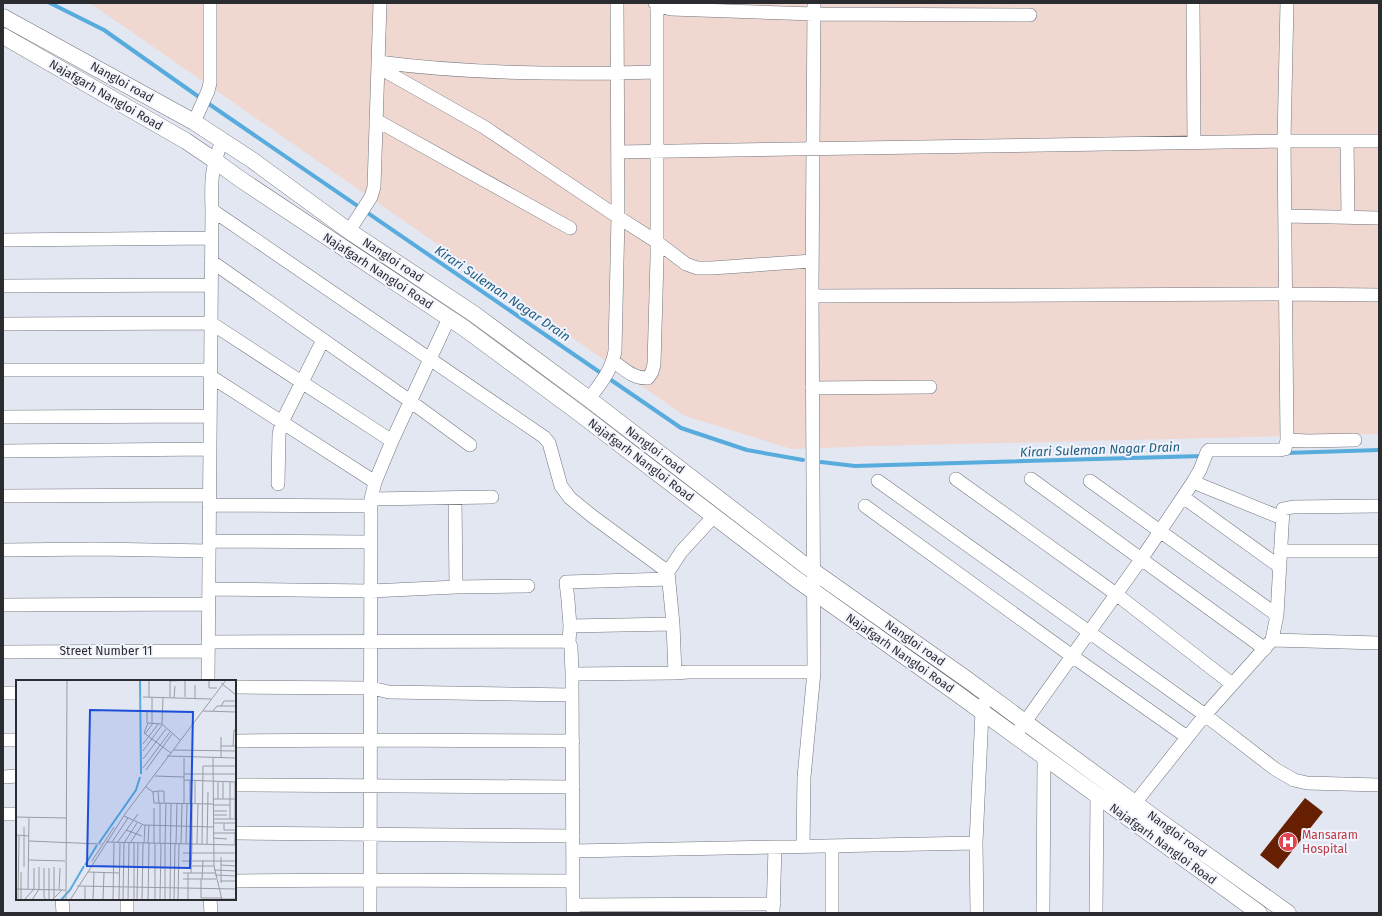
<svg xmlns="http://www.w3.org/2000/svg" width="1382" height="916" font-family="'Fira Sans',sans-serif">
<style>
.industrial{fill:#f0d7d0}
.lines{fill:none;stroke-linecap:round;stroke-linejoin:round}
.stream{stroke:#57abdd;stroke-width:4}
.building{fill:#671f02}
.minor-casing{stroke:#70747d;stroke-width:14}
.major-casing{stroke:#70747d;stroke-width:17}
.minor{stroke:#fff;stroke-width:13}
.major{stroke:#fff;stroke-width:16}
.labels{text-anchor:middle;stroke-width:4;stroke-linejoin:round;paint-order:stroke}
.street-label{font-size:12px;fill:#2b2c30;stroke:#f1f4fd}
.health-label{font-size:12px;fill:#be3a42;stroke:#f1f4fd;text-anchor:start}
.water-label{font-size:13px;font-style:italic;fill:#205e81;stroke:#f1f4fd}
.inset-river{fill:none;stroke:#57abdd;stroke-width:2}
.inset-road{fill:none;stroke:#999ca4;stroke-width:1}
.view{fill:#1d4ed8;fill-opacity:0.15;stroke:#1d4ed8;stroke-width:2}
.inset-edge{fill:none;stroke:#2b2c30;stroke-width:2}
</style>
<rect width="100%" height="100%" fill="#e3e7f2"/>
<path class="industrial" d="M90,3H1379V434L874,446L792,449L685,416Z"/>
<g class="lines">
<path class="stream" d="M50,3L104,30L199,97
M209,104L681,428L747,450L803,460
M1285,453L1379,450
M821,462L855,466L1203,456"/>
</g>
<path class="building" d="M1305,798L1323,812L1278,869L1260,855Z"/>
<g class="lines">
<defs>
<path id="minor" d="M655,3L663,7L671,9L814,14L1030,15
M1193,3L1194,142
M1287,3L1284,141L1287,440L1308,441L1355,440
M378,62C470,74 564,75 657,72
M378,67L484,127L618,217L657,242L686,264L697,268H712L812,261
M376,120L570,228
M194,122L208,91L210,83V3
M1347,141L1348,217
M618,152L1284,141H1379
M212,210L544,437L549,443L561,486L570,498L592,516L668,572
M1285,216L1379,218
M349,231L371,197L374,187L380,3
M3,240L212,238
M211,261L410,401L470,445
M3,286L211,285
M812,296L1286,294L1379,295
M3,324L211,323L392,441
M613,361C624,369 634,379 648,378L652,372L654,364L657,259V3
M3,370H210
M210,376L375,482
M812,388L930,387
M589,399C600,384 612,370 615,351L618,217L617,3
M3,417L210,416
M3,451L210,449
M956,479L1116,594L1232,684
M1031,479L1265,649
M878,481L1205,715L1275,769L1294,780L1307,783L1379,785
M1090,481L1277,615
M1193,482L1200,470L1207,452L1209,450H1280L1285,449L1287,440
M278,484L279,434L282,422L323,340
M3,496L209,495
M1183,497L1280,567
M455,498L456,587
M371,499L492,497
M209,505L371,506
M865,506L1072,656L1187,737
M209,541L371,542
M3,550L96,549L209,551
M1280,551H1379
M209,589L371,591L456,587L528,586
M3,605L208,604
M570,626L673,624L668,572L681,552L714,516
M1272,640L1379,643
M208,642L563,641L569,642
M3,652L208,651
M675,673L688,672H814
M572,674L675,673L673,624
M208,681L212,210C211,181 211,168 222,141
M235,687L371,688L389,692L572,695
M3,693H17
M1015,736L1142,558L1193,482L1282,518
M3,740H17
M235,741L370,740L573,741
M3,777L17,776
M235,785L573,787
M1135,803L1205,715L1272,640L1277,615L1283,509L1293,507L1379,506
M3,814H17
M235,833L573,836
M803,846L804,777L814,672L812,290L814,3
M832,846V913
M573,851L976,843
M235,881L370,880L573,881
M62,899L63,913
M127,899V913
M210,899L211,913
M573,905L774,904
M370,913L371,499L375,482L392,441L449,318
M573,913L572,674L571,647L569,642L570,626L568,600L566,582L669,579
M773,913L775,847
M977,913L976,843L982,712L984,703
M1043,913L1044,758
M1096,913L1097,796"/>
<path id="major" d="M3,17L194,122L252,160L349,231L474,314L589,399L806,566L965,678L1151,815L1288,913
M3,36L186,141L214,160L240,179L464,328L579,413L796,579L955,692L1259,913"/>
</defs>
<use href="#minor" class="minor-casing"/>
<use href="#major" class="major-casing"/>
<use href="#minor" class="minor"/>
<use href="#major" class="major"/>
</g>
<defs>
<symbol id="hospital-disc" viewBox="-11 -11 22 22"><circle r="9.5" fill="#e0444e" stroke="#f1f4fd"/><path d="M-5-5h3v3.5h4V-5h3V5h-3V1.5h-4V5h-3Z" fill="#fff"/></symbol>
</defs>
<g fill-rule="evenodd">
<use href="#hospital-disc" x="1277" y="831" width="22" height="22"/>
</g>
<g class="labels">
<g class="street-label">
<text transform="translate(122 82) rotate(29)" y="4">Nangloi road</text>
<text transform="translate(106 95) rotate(30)" y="4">Najafgarh Nangloi Road</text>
<text transform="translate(393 260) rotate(33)" y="4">Nangloi road</text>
<text transform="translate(378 271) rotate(33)" y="4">Najafgarh Nangloi Road</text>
<text transform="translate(655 450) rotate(37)" y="4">Nangloi road</text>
<text transform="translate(641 460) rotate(37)" y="4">Najafgarh Nangloi Road</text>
<text transform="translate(915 643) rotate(35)" y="4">Nangloi road</text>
<text x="106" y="655">Street Number 11</text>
<text transform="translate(900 653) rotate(35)" y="4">Najafgarh Nangloi Road</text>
<text transform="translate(1177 834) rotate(36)" y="4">Nangloi road</text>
<text transform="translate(1163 844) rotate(36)" y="4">Najafgarh Nangloi Road</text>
</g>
<g class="health-label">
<text x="1302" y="839">Mansaram<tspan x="1302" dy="14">Hospital</tspan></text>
</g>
<g class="water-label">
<text transform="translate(503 293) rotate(34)" y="5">Kirari Suleman Nagar Drain</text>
<text transform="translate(1100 449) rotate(-2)" y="5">Kirari Suleman Nagar Drain</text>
</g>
</g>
<g transform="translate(16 680)">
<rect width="220" height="220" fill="#e3e7f2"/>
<path class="inset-river" d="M124,0L125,94M83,163L120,110L124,97M69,185L81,165M45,220L54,210L68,186"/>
<path class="inset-road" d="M193,0V8H201M205,3L220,15M179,5V18M127,17L195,19M133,17V0M154,17V1L176,0M169,17V1M158,18L159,6M205,26L208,21H220M131,30V43L146,44L164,60M187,31L220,32M197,31L201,26H220M132,43L128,53L155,73M136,43V17M146,44L147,17M129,54L137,43M127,64L143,43M205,66H220M217,66L218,50H220M158,70L220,71M127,71L146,45M151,76L220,78M168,78V123M197,78L198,186L206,220M205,78V57M127,79L150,49M127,88L154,52M130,90L156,54M168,94H220M139,96L168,97M168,100L220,102M202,102V119M207,102V119M214,102V139M219,102V139M130,107L137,112L142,111L143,123M142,111H148V123M137,112L138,123L197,124M197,119H220M174,123V101M179,123V101M197,125H214M197,131H211M197,135H211M108,136L128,145L197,147M0,137L50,138M197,139H220M197,143H220M208,143V150H219M110,150L126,156M197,153H219M0,155L13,156M197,158L211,159M13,161L85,164M90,162L220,165M96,162L112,138M101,163L122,134M114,163L126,145M128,163L129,145M132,163L133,145M138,164V128M144,164V123M149,164L150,123M160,164L161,123M165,164L166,123M170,164L171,123M176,164V123M181,164L182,123M186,164L187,86H220M191,164L192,112M219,165V152M167,173H220M205,177V203M13,180L49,181M76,181L98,147M166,181H220M205,185L220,186M176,186H198M8,187V147M28,188V217L30,220M198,190L220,191M5,192V219M72,192L103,193M167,193H199M175,193L176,164M199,195L220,196M167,199H200M185,199V218M186,199L187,180M205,201H220M61,206L220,209M0,209L49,210M12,209L13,138M43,210L44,188M38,218V187M185,218H206M9,219L18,209V188M206,219H220M2,220L3,156M16,220L23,209V187M33,220V188M36,220L46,210M50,220L51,0M54,220L109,134L210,0M69,220V207M77,220L78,192M87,220L88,193M97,220L98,163M103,220L104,163M107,220L108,163L121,143M112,220L113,163M118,220V163M121,220L122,163M126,220L127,163M132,220L133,163M139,220V164M144,220L145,164M149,220V164M154,220L155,123M158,220L159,164M162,220L163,164M172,220V193"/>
<path class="view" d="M74,30L177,32L174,188L71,186Z"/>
<rect width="220" height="220" class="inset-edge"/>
</g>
<rect width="1382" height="916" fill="none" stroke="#2b2c30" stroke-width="8"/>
</svg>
